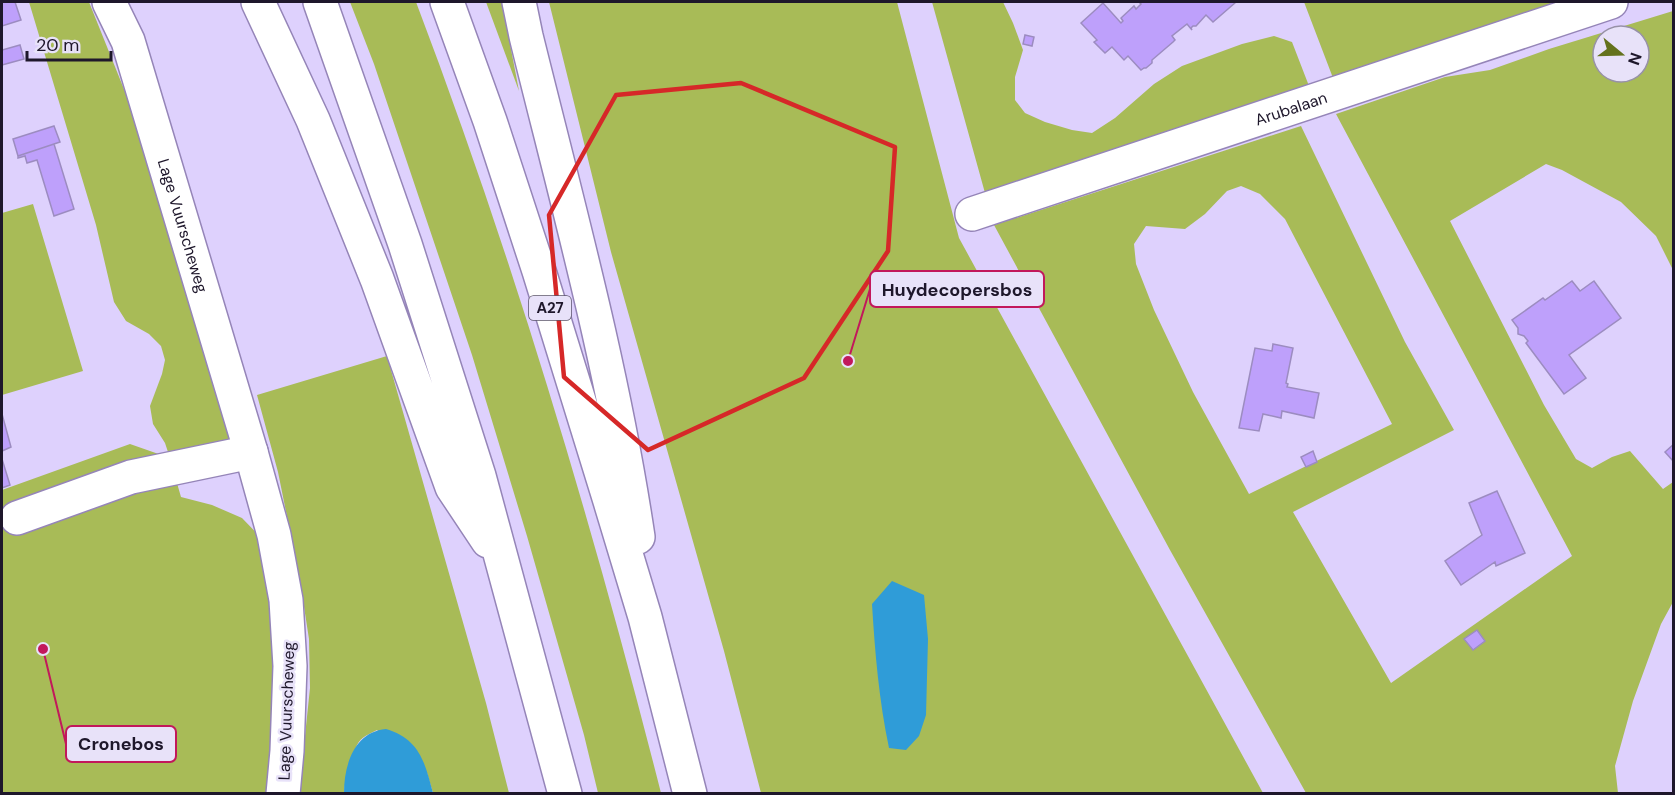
<svg xmlns="http://www.w3.org/2000/svg" width="1675" height="795" font-family="'DM Sans',sans-serif">
<style>
.green{fill:#a8bb57;fill-rule:evenodd}
.water{fill:#2f9cd8}
.building{fill:#bea0fb;stroke:#9c8cc0;stroke-width:1.5}
.lines{fill:none;stroke-linecap:round;stroke-linejoin:round}
.minor-casing{stroke:#9585b8;stroke-width:36}
.highway-casing{stroke:#9585b8;stroke-width:36}
.minor{stroke:#fff;stroke-width:33}
.highway{stroke:#fff;stroke-width:33}
.marked{fill:none;stroke:#d62828;stroke-width:4.5;stroke-linejoin:round}
.labels{text-anchor:middle;stroke-width:5;stroke-linejoin:round;paint-order:stroke}
.shield{fill:#e8e2f9;stroke:#5b5469;stroke-width:1.5}
.shield-label{font-size:15px;font-weight:bold;fill:#1e172b}
.street-label{font-size:16px;fill:#1e172b;stroke:#e8e2f9}
.leader{fill:none;stroke:#c2185b;stroke-width:2}
.callout-dot{fill:#c2185b;stroke:#e8e2f9;stroke-width:2}
.callout{fill:#e8e2f9;stroke:#c2185b;stroke-width:2}
.callout-label{font-size:18px;text-anchor:middle;font-weight:bold;fill:#1e172b}
</style>
<rect width="100%" height="100%" fill="#ded1fd"/>
<path class="green" d="M29,2H89L142,134L238,440L170,459L181,497L212,505L242,518L265,542L276,674L267,793L2,794V490L130,444L170,458L165,443L153,424L150,406L162,374L165,360L161,346L149,334L126,321L114,302L96,225Z
M350,2H416C514,260 593,526 661,793H598L584,735L527,536L472,355L374,64Z
M486,2H502L519,91Z
M549,2H897L959,238L1263,793H761L724,651L611,252Z
M932,2H1003L1013,23L1023,50L1015,77V100L1025,113L1045,122L1072,130L1092,133L1115,118L1154,84L1182,66L1242,44L1274,36L1292,42L1309,86L985,193Z
M1304,2H1568L1386,59L1333,78Z
M1673,11V270L1656,236L1621,202L1562,170L1546,164L1450,221L1544,405L1576,459L1592,468L1612,457L1630,451L1663,489L1673,482V602L1661,624L1633,701L1615,766L1618,793H1306L1170,550L994,225L1301,126L1405,342L1454,430L1293,512L1391,683L1572,556L1336,114L1445,77L1490,70L1549,49ZM1603,36H1639V72H1603ZM1241,186L1260,194L1285,219L1392,424L1249,494L1193,392L1154,310L1136,264L1134,244L1146,226L1185,229L1205,214L1227,191Z
M33,204L83,371L2,395V213Z
M387,356L486,703L509,793H433L427,773L377,730C369,734 361,737 357,745C352,755 344,783 344,793H299L310,688L309,639L300,581L278,472L257,395Z"/>
<path class="water" d="M892,581L924,595L928,639L926,715L919,736L906,750L889,748C879,700 875,653 872,604Z
M386,729C420,739 425,763 433,793H344C344,765 354,732 386,729Z"/>
<path class="building" d="M2,2H15L21,20L2,26Z
M1139,2H1236L1213,22L1206,15L1196,26H1193L1191,28L1192,30L1187,24L1172,36L1175,40L1173,42L1152,60V63L1146,68H1144L1141,70L1128,56L1124,60L1112,47L1105,53L1094,42L1097,40L1081,23L1103,3L1121,23L1123,21L1121,18L1134,6L1136,9L1141,4Z
M1025,35L1034,37L1032,46L1023,44Z
M20,45L24,59L2,65V50Z
M54,126L60,142L18,156L13,139Z
M54,144L74,209L54,216L37,160L27,163L25,156L18,158V156Z
M1572,281L1580,291L1594,281L1621,318L1569,355L1586,378L1564,394L1526,343L1528,341L1524,336L1518,334V328L1512,320L1543,298L1545,300Z
M1273,344L1293,348L1286,383L1288,384L1287,387L1319,393L1314,418L1282,411L1281,418L1263,414L1259,431L1239,428L1255,348L1272,351Z
M2,414L11,447L2,451Z
M1674,444V462L1665,452Z
M1313,451L1317,462L1306,467L1301,457Z
M2,459L10,485L2,488Z
M1497,491L1525,553L1496,566L1495,562L1461,585L1445,561L1482,535L1469,503Z
M1477,630L1485,641L1473,650L1464,639Z"/>
<g class="lines">
<defs>
<g id="minor">
<path id="s1" d="M109,2L128,41L251,452L274,535L286,600L290,666L287,751L283,794"/>
<path id="s2" d="M972,214L1611,2"/>
<path d="M17,518L131,477L251,452"/>
</g>
<path id="highway" d="M258,2L313,120L377,279L452,487L488,541
M320,2L405,244L479,476L565,794
M447,2L490,121L539,271L610,501L645,617L690,794
M519,2L526,36C567,202 613,368 638,537"/>
</defs>
<use href="#minor" class="minor-casing"/>
<use href="#highway" class="highway-casing"/>
<use href="#minor" class="minor"/>
<use href="#highway" class="highway"/>
</g>
<path class="marked" d="M741,83L895,147L888,251L804,378L648,450L564,377L549,215L616,95Z"/>
<g class="labels">
<rect class="shield" x="529" y="296" width="42" height="24" rx="4.5"/>
<g class="shield-label">
<text x="550" y="313">A27</text>
</g>
<g class="street-label">
<text dy="6" stroke="none"><textPath href="#s2" startOffset="336">Arubalaan</textPath></text>
<text dy="6" stroke="none"><textPath href="#s1" startOffset="236">Lage Vuurscheweg</textPath></text>
<text transform="translate(286 711) rotate(-88)" y="6">Lage Vuurscheweg</text>
</g>
</g>
<path class="leader" d="M848 361L870 289M43 649L66 744"/>
<g class="callout-dot">
<circle cx="848" cy="361" r="6"/>
<circle cx="43" cy="649" r="6"/>
</g>
<g class="callout">
<rect x="870" y="271" width="174" height="36" rx="6"/>
<rect x="66" y="726" width="110" height="36" rx="6"/>
</g>
<g class="callout-label">
<text x="957" y="296">Huydecopersbos</text>
<text x="121" y="750">Cronebos</text>
</g>
<rect width="1675" height="795" fill="none" stroke="#1e172b" stroke-width="6"/>
<g transform="translate(1621 54) rotate(109)"><circle r="28" fill="#e8e2f9" stroke="#9791a7" stroke-width="1.5"/>
<path d="M0-4.5L10 22L0 15L-10 22Z" fill="#64721d"/>
<text y="-9" font-size="16" font-weight="bold" text-anchor="middle" fill="#1e172b">N</text>
</g>
<path d="M27 51v9h84v-9" fill="none" stroke="#1e172b" stroke-width="3"/>
<text x="36" y="51" font-size="18" fill="#1e172b" stroke="#e8e2f9" stroke-width="4.5" paint-order="stroke">20 m</text>
</svg>
